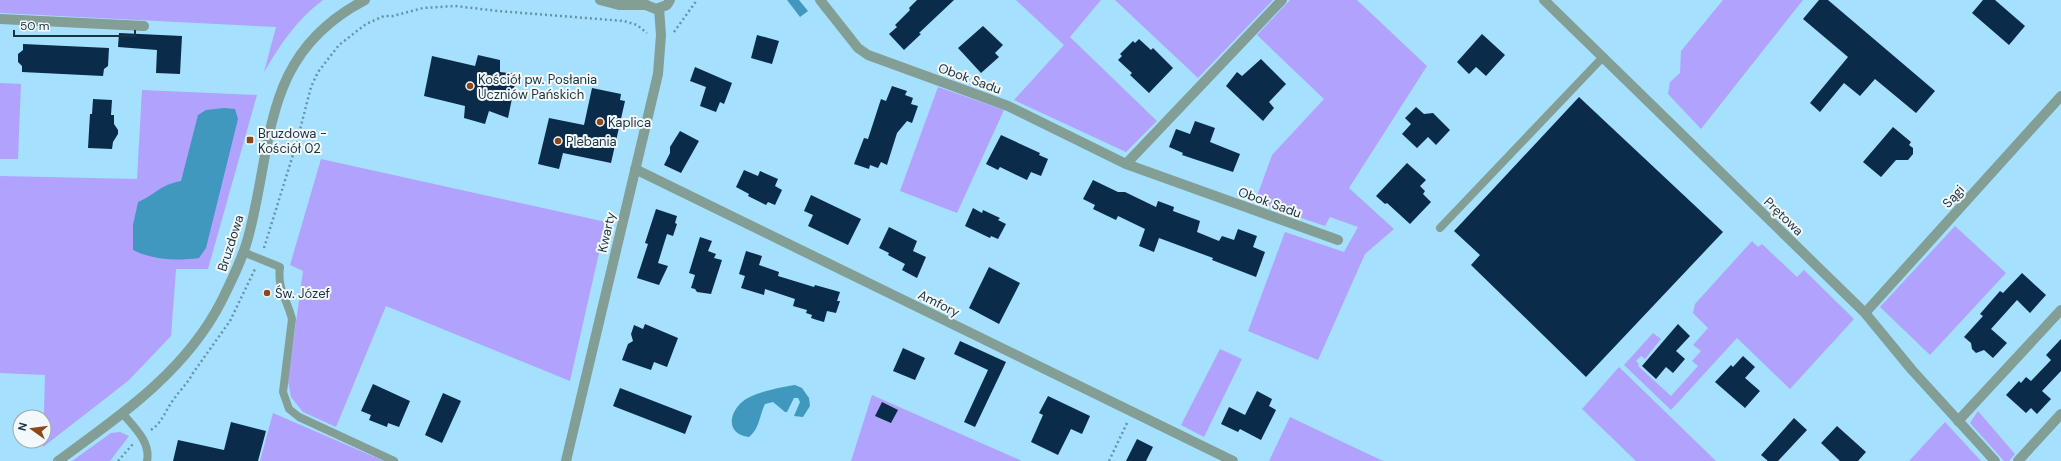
<svg xmlns="http://www.w3.org/2000/svg" width="2061" height="461" font-family="'DM Sans',sans-serif">
<style>
.green{fill:#b1a2fd}
.water{fill:#4198bf}
.building{fill:#0b2b4a}
.lines{fill:none;stroke-linecap:round;stroke-linejoin:round}
.path{stroke:#6793a8;stroke-width:2.5;stroke-dasharray:2 3;stroke-linecap:butt}
.service{stroke:#839e94;stroke-width:8}
.minor{stroke:#839e94;stroke-width:10}
.tertiary{stroke:#839e94;stroke-width:10}
.poi-dot{fill:#8c481b;stroke:#f3f8fb;stroke-width:1.5}
.labels{text-anchor:middle;stroke-width:4;stroke-linejoin:round;paint-order:stroke}
.street-label{font-size:13px;fill:#1b333e;stroke:#f3f8fb}
.poi-label{font-size:13px;fill:#1b333e;stroke:#f3f8fb;text-anchor:start}
</style>
<rect width="100%" height="100%" fill="#a5e0fe"/>
<path class="green" d="M0,0H323C297,19 280,45 264,72L276,27L0,13Z
M1016,0H1101L1070,37L1157,121L1126,152L1014,100L1064,45Z
M1115,0H1273L1198,78Z
M1290,0H1357L1427,66L1349,188L1394,229L1365,254L1318,360L1248,331L1285,232L1344,252L1358,227L1330,217L1325,226L1255,202L1272,155L1324,99L1257,35Z
M1723,0H1803L1701,129L1668,94L1670,82L1680,73L1681,51Z
M0,83L21,84L18,159H0Z
M938,87L1004,110L957,213L900,191Z
M142,90L257,95L208,269H176L171,336L128,381L43,447L45,375L0,373V176L137,179Z
M321,159L606,222L570,381L386,306L336,427L303,412L291,397L288,381L303,271L290,265Z
M1955,226L2006,273L1930,355L1880,307Z
M1752,241L1758,247L1762,244L1797,277L1804,270L1854,319L1790,389L1737,338L1671,410L1624,365L1653,333L1661,339L1645,359L1641,356L1636,361L1639,364L1638,366L1671,396L1698,366L1692,361L1701,351L1693,345L1708,328L1693,313L1695,304Z
M1220,349L1242,359L1204,437L1181,425Z
M1619,367L1716,461H1636L1582,409Z
M872,395L1022,461H851Z
M1978,411L2015,454L2009,461H2004L1970,423Z
M273,413L384,461H260Z
M1290,417L1383,461H1269Z
M1945,422L1981,461H1909Z
M120,432L129,436L110,461H72L111,433Z"/>
<path class="water" d="M787,0H799L808,11L800,17Z
M224,108L235,109L238,119L206,248L199,258C177,261 153,260 133,250V225L138,202C156,194 160,185 181,181L198,115L206,110Z
M795,385L802,388L809,398L810,406L803,417L794,416L800,402L798,398H794L787,412H785L773,402L765,404C759,416 760,428 749,437C724,434 729,410 746,399C758,392 781,387 795,385Z"/>
<path class="building" d="M917,0H954L919,33L921,34L904,50L889,34L897,27L895,25L910,10L909,8Z
M1819,0H1828L1935,91L1916,113L1875,79L1860,96L1844,83L1820,112L1810,103L1848,57L1803,19Z
M1983,0H1995L2025,26L2009,45L1972,13Z
M983,26L1003,45L995,53L999,57L981,73L958,48Z
M119,33L182,36L180,74L156,73L157,50L118,47Z
M1482,34L1505,55L1486,76L1476,67L1469,74L1457,62Z
M757,35L779,41L772,64L751,58Z
M1139,39L1151,50L1153,48L1173,68L1149,93L1130,75L1132,73L1118,60L1122,56L1120,54L1133,41L1135,43Z
M23,44L109,48L108,66L104,69L103,76L22,72V66L18,62V54L23,50Z
M478,55L500,60V72L517,74L508,118L489,111L485,124L464,118L465,106L424,96L432,56L475,66Z
M1261,59L1286,84L1269,102L1274,108L1263,121L1226,86L1237,72L1242,76Z
M695,67L732,83L724,104L720,102L716,112L700,106L706,87L690,81Z
M892,86L907,91L905,95L913,98L911,104L918,106L912,123L907,121L897,133L887,165L881,162L878,168L870,165L869,169L854,164L864,138L868,139L881,99L886,101Z
M592,88L621,94L620,100L625,101L611,163L563,153L559,169L538,164L549,118L584,125Z
M1579,97L1723,232L1586,377L1471,265L1480,255L1454,231Z
M93,99L112,100L111,115H114V124L118,130V134L113,142L112,149L88,148L90,114H92Z
M1416,107L1424,114L1433,113L1450,130L1436,145L1428,137L1417,148L1402,134L1411,124L1405,118Z
M1195,121L1215,128L1210,142L1240,154L1233,172L1182,155L1183,153L1169,147L1176,129L1190,134Z
M1893,127L1911,142L1909,145L1913,148V154L1908,160H1896L1881,177L1863,162Z
M680,131L699,141L681,173L664,165L670,153V147Z
M1001,135L1040,153L1039,155L1048,159L1041,176L1031,172L1027,180L1000,167L998,170L986,164Z
M1407,163L1426,180L1420,186L1425,191L1423,194L1431,202L1410,224L1387,203L1385,204L1376,196Z
M744,170L758,176L760,171L778,179L775,186L782,190L775,205L768,202L766,205L748,196L749,194L736,187Z
M1093,180L1118,192H1125L1156,207L1158,201L1174,207L1173,211L1200,221L1197,232L1219,241L1222,236L1234,240L1238,229L1257,236L1253,247L1265,252L1256,277L1212,260L1213,258L1159,238L1154,252L1139,246L1145,229L1118,216L1116,220L1093,209L1095,205L1083,199Z
M811,195L861,219L848,245L808,226L813,215L804,211Z
M973,208L982,213L983,210L1000,218L998,220L1006,224L998,239L991,236L990,238L965,226Z
M656,209L677,216L675,223L677,224L673,236L667,234L658,263L668,266L659,285L637,278L648,244L645,243Z
M889,227L917,241L913,251L926,257L917,278L902,270L905,264L888,255L889,253L879,248Z
M700,237L712,241L708,251L716,254L714,258L722,260L711,294L697,292L695,289L691,288L695,275L689,273Z
M746,251L762,256L759,265L779,272L778,276L814,287L815,285L840,292L837,301H840L836,313L827,311L824,322L817,320L811,318L812,315L806,313L807,310L793,306L795,299L765,289L764,295L741,288L745,276L739,274Z
M989,267L1020,283L999,324L969,308Z
M2022,273L2046,295L2030,313L2017,300L1991,329L2007,343L1993,358L1984,350L1976,353L1972,349L1971,343L1964,337L1983,316L1980,314L2000,291L2003,293Z
M645,324L678,338L667,367L654,362L651,370L622,360L628,344L633,341L631,334L634,325L643,329Z
M1678,324L1690,336L1676,351L1685,359L1673,373L1666,367L1656,379L1642,366Z
M2061,339V371L2042,391L2051,399L2037,414L2031,408L2026,413L2006,395L2019,381L2021,383L2026,377L2031,381L2051,360L2046,355Z
M960,341L1006,362L975,427L964,422L988,370L954,354Z
M903,348L925,358L915,380L893,371Z
M1743,356L1755,367L1745,378L1760,391L1745,408L1715,382L1731,365L1733,367Z
M373,384L410,401L399,427L388,423L387,427L369,420L371,415L361,411Z
M620,388L692,416L685,434L613,406Z
M1257,391L1272,399L1269,406L1276,410L1261,440L1240,429L1238,432L1221,424L1229,407L1245,415Z
M443,393L461,401L442,443L425,435Z
M1048,396L1090,416L1082,434L1071,429L1058,455L1031,442L1043,415L1039,413Z
M882,402L898,410L891,423L875,416Z
M1794,418L1807,430L1778,461H1768L1761,455Z
M231,422L266,431L258,461H173L178,440L224,450Z
M1837,426L1866,452L1858,461H1840L1821,443Z
M1137,439L1153,447L1146,461H1126Z"/>
<g class="lines">
<path class="path" d="M674,32L697,0
M264,248L296,145L311,87L318,72L339,45L366,24L384,16H393L423,8L455,6L498,11L624,21L637,25L647,33
M151,430C162,423 166,409 174,399C180,390 188,383 193,373L230,321L255,269
M118,461L133,444
M1109,461L1127,423"/>
<path class="service" d="M1440,228L1603,57
M243,252L280,267C277,289 287,299 292,319L283,392L289,409L299,417L394,461
M123,414C134,427 151,442 147,461"/>
<path class="minor" d="M820,0L858,48L868,55L1008,106L1126,164L1338,240
M0,19L144,26
M1126,164L1282,0
M635,169L1233,461
M1958,421L2061,310
M566,461L658,74L661,35L659,8
M2018,461L2061,414"/>
<path class="tertiary" d="M600,0L619,5H646
M642,0L646,5L656,9L667,5L670,0
M1544,0L1865,313L1912,370L1995,461
M1865,313L2061,96
M58,461C120,416 185,372 221,302C231,282 242,260 248,238C274,142 261,54 365,0"/>
</g>
<g class="poi-dot">
<circle cx="470" cy="86" r="4"/>
<circle cx="600" cy="122" r="4"/>
<rect x="246" y="136" width="8" height="8" rx="2"/>
<circle cx="558" cy="141" r="4"/>
<circle cx="267" cy="293" r="4"/>
</g>
<g class="labels">
<g class="street-label">
<text transform="translate(970 78) rotate(20)" y="5">Obok Sadu</text>
<text transform="translate(1953 196) rotate(-48)" y="5">Sągi</text>
<text transform="translate(1270 202) rotate(20)" y="5">Obok Sadu</text>
<text transform="translate(1784 216) rotate(44)" y="5">Prętowa</text>
<text transform="translate(606 232) rotate(-77)" y="5">Kwarty</text>
<text transform="translate(230 243) rotate(-72)" y="5">Bruzdowa</text>
<text transform="translate(939 303) rotate(26)" y="5">Amfory</text>
</g>
<g class="poi-label">
<text x="478" y="84">Kościół pw. Posłania<tspan x="478" dy="15">Uczniów Pańskich</tspan></text>
<text x="608" y="127">Kaplica</text>
<text x="258" y="138">Bruzdowa -<tspan x="258" dy="15">Kościół 02</tspan></text>
<text x="566" y="146">Plebania</text>
<text x="275" y="298">Św. Józef</text>
</g>
</g>
<g transform="translate(32 429) rotate(284)"><circle r="19" fill="#f3f8fb" stroke="#9da9af"/>
<path d="M0-3L7 15L0 10L-7 15Z" fill="#8c481b"/>
<text y="-6" font-size="11" font-weight="bold" text-anchor="middle" fill="#1b333e">N</text>
</g>
<path d="M14 30v6h121v-6" fill="none" stroke="#1b333e" stroke-width="2"/>
<text x="20" y="30" font-size="12" fill="#1b333e" stroke="#f3f8fb" stroke-width="3" paint-order="stroke">50 m</text>
</svg>
